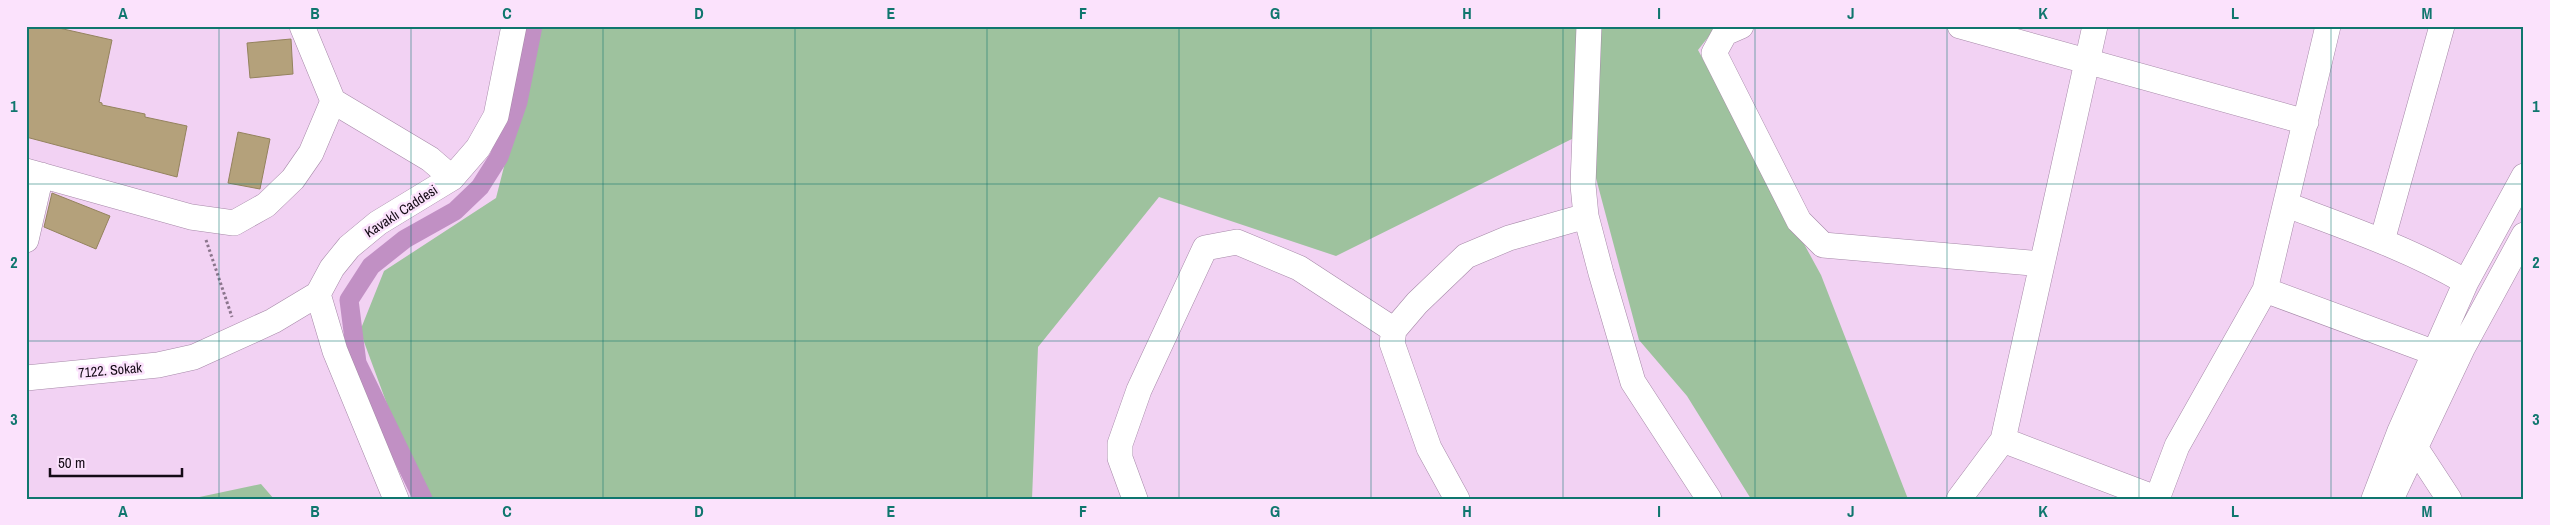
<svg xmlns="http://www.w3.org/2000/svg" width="2550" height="525" font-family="'Archivo Narrow',sans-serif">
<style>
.green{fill:#9ec29e}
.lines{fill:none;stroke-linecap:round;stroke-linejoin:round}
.canal{stroke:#c190c4;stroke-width:19}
.building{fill:#b4a17b;stroke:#94835e}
.minor-casing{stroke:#a689a8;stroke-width:26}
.path{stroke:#8b758c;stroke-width:3;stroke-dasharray:2.5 2.5;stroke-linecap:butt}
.minor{stroke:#fff;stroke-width:25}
.grid{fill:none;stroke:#0f766e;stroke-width:1;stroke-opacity:0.55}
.labels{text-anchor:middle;stroke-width:5;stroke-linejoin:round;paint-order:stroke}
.street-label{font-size:14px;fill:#140a15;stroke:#fbe2fc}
.neatline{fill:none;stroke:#0f766e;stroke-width:2}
.grid-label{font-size:16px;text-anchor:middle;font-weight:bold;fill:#0f766e}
</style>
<rect width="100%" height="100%" fill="#f2d2f3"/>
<path class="green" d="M540,26H1717L1698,50L1821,275L1908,499H1751L1687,396L1639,340L1584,133L1336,256L1159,197L1038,347L1032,499H422L360,331L384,271L496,198Z
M261,484L274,499H190Z"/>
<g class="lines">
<path class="canal" d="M423,499L357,363L349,300L371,266L405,239L455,211L480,187L499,157L518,102L533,26"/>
</g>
<path class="building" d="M26,26H50L112,40L99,102L102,103V105L145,114V117L187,126L177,177L26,137Z
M291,39L293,74L250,78L247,43Z
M238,132L270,139L260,189L228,183Z
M52,193L110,216L96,249L44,227Z"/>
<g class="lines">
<defs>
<path id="minor" d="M302,26L333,101
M1589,26L1583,185L1586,216L1601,273L1633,382L1709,499
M1741,26L1725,33L1714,53L1799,221L1823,245L2042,264
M1960,26L2306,122
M26,171L191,217L234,223L266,205L293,179L311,153L333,101L430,159L452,178
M2287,205C2348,228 2409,249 2466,282
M26,240L41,175
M2382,241L2442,26
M2265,290L2435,353
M318,294L335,351L396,499
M26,378L158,365L194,357L273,321L318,294L332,268L349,247L378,223L452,178L478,148L496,116L514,26
M2003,440L2158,499
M2415,447L2449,499
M1135,499L1120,458V444L1139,390L1205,248L1237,242L1299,268L1394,330
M1457,499L1429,448L1392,343L1394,330L1417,303L1466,256L1509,238L1586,216
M1959,499L2003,440L2095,26
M2157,499L2177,446L2265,290L2328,26
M2374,499L2400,431L2466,282L2524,176
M2391,499L2463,347L2524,235"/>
</defs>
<use href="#minor" class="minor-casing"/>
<path class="path" d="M206,240L232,317"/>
<use href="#minor" class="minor"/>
</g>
<path class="grid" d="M219,26V499M411,26V499M603,26V499M795,26V499M987,26V499M1179,26V499M1371,26V499M1563,26V499M1755,26V499M1947,26V499M2139,26V499M2331,26V499M26,184H2524M26,341H2524"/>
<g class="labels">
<g class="street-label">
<text transform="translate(401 211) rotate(-33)" y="5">Kavaklı Caddesi</text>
<text transform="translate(110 370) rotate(-5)" y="5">7122. Sokak</text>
</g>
</g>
<rect width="2550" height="525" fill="none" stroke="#fbe2fc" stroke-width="55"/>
<path d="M50 468v8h132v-8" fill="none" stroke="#140a15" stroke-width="2.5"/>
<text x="58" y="468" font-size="15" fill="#140a15" stroke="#fbe2fc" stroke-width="4" paint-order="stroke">50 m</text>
<rect x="28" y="28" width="2494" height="470" class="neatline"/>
<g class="grid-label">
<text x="123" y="19">A</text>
<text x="315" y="19">B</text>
<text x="507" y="19">C</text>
<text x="699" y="19">D</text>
<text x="891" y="19">E</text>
<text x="1083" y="19">F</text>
<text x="1275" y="19">G</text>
<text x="1467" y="19">H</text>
<text x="1659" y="19">I</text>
<text x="1851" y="19">J</text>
<text x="2043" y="19">K</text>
<text x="2235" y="19">L</text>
<text x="2427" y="19">M</text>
<text x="14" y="112">1</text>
<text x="2536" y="112">1</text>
<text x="14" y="268">2</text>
<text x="2536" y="268">2</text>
<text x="14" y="425">3</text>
<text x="2536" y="425">3</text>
<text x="123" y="517">A</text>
<text x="315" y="517">B</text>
<text x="507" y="517">C</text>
<text x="699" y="517">D</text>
<text x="891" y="517">E</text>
<text x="1083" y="517">F</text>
<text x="1275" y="517">G</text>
<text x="1467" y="517">H</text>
<text x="1659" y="517">I</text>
<text x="1851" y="517">J</text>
<text x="2043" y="517">K</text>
<text x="2235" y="517">L</text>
<text x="2427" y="517">M</text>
</g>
</svg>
